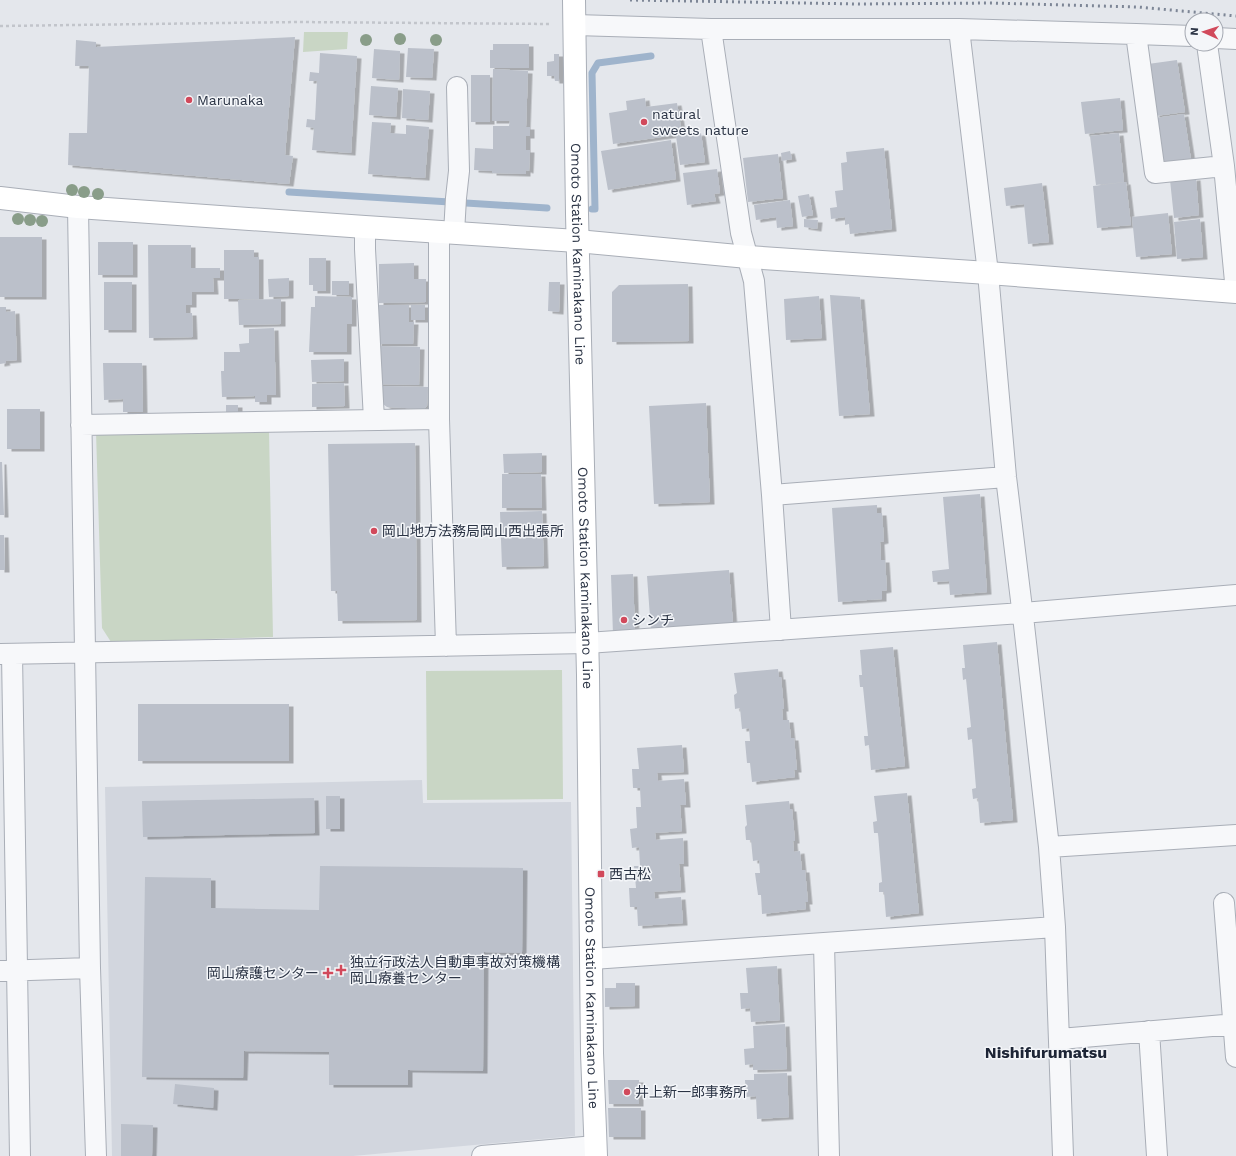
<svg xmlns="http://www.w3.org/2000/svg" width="1236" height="1156" font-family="'Work Sans','Noto Sans JP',sans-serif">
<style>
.built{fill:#d2d6de}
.green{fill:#c9d6c5}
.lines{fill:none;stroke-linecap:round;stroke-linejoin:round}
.stream{stroke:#9fb4cc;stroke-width:7}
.building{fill:#bbc0ca;filter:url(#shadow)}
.street-casing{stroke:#a9aeb7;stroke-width:22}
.secondary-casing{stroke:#a9aeb7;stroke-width:24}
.path{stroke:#c2c5cb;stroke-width:2.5;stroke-dasharray:3 3;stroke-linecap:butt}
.street{stroke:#f7f8fa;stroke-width:20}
.secondary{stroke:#fff;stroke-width:22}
.rail{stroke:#7d8696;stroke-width:3;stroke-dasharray:2 4;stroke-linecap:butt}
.tree{fill:#899d89}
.poi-dot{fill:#d1495b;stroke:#f4f6f9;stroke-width:1.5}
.labels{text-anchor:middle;stroke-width:3;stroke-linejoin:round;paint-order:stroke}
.poi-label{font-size:14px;fill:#2b3445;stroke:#f4f6f9;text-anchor:start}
.street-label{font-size:14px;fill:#2b3445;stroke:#f4f6f9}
.quarter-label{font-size:16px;font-weight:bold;fill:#1d2536;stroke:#f4f6f9}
</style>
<defs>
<filter id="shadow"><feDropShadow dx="4.5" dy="2.5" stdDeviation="0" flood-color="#0004"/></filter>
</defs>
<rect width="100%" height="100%" fill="#e4e7ec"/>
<path class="built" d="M422,780L423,803L571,802L575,1136L353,1156H112L105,787Z"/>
<path class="green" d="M304,32H348L347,49L303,52Z
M269,430L273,637L111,642L102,628L96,432Z
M562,670L563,799L427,800L426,671Z"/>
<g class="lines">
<path class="stream" d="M289,192L547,208
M592,209H595L592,73L598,63L651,56"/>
</g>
<path class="building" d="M295,37L285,155L293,156L289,184L68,165L69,133H87L89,66H75L76,40L96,42V47Z
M493,44H529V68H490V50H493Z
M408,48L434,49L432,78L406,77Z
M374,49L400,51L399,80L372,78Z
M320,53L357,56L351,153L312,150L314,128L306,127L307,119L315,120L317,81H309L310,72L319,73Z
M554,54H559V81H555L554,76H547V62L554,61Z
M1177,60L1185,112L1155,116L1148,64Z
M493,69L528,71L526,127H530V136H526V150H530L529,171L526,170V174L492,173V171L474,170L475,148L493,149V126H509L510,121H492Z
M471,75H490V122H471Z
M371,86L398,88L396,117L369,115Z
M403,89L430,91L428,120L402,118Z
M645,98L646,107L677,103L682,134L613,144L609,113L627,110L626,101Z
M1120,98L1123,130L1085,134L1081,102Z
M1184,114L1192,166L1162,171L1155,118Z
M372,122L391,123L390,133L406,134V125L429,127L425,178L368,174Z
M701,133L705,162L680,165L676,136Z
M1119,133L1124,182L1096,185L1090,136Z
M671,140L676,179L608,190L601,151Z
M884,148L892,229L850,234L849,224L845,225V217L831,219L830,208L837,207L835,191L843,190L841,163L847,162L846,152Z
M790,151L792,159L782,161L781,153Z
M778,154L783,198L748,202L743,158Z
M717,169L720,193L714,194L716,201L687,205L683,173Z
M1196,178L1199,215L1174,218L1170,180Z
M1126,182L1131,225L1097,228L1093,186Z
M1042,183L1049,242L1028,244L1024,204L1006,206L1004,188Z
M809,194L813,215L802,217L798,196Z
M790,200L793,226L777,228L776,217L756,220L754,205Z
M1168,213L1172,254L1136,257L1132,217Z
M804,219L818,220L817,229L804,227Z
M1200,219L1203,257L1177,259L1174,222Z
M0,237H42V297H0Z
M98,242H133V275H98Z
M148,245H191V268H220V278H213L214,292H192V305H186V313H192L193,337L149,338Z
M224,250H254V257H259V299H224Z
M309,258H326V291H313V285H309Z
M414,263V279H426V302L379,303V264Z
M289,278V296L269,297L268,279Z
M332,281H349V295H332Z
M104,282H132V330H104Z
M549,282H560L559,312L548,311Z
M688,284L689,341L612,342V292L619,285Z
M830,295L860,297L870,414L839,416Z
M315,296L352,297V324H347V352H309L311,307H315Z
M819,296L822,338L786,340L784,299Z
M281,299V324L239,325L238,300Z
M378,305H409V322H414L413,344H377Z
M411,305H425V320H411Z
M0,307H6V312L15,311L17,360L5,361L6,363L0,364Z
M274,328L276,395H267V402H255V396L222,397L221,371H224V352H240L239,344L249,343V329Z
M379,346L420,347L419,385L378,384Z
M344,359V381L312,382L311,360Z
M103,363H142L143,412H123V399L104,400Z
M344,383L345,406L312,407V384Z
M383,386L428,387L427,406L424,409L387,407L383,404Z
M706,403L710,502L654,504L649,406Z
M226,405H238V413L226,414Z
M7,409H40V449H7Z
M415,443L417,620L338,621L337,591H331L328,444Z
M542,453V472L504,473L503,454Z
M0,462H2L4,515H0Z
M502,474H541L542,508H502Z
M980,494L987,592L950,595L949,581L933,582L932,571L949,569L943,497Z
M877,505V513H882L884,541L880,542L881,560H885L887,590L882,591V599L838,602L832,508Z
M542,511L544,566L502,567L500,512Z
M0,535H4L5,570H0Z
M729,570L733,625L651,631L647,576Z
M633,574L635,634L613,635L611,575Z
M997,642L1013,820L980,823L978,798L973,799L972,789L976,788L972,739L968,740L967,728L971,727L966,679L963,680L962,668H965L963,645Z
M893,647L905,766L871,770L869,745L865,746L864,736H868L863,687H860L859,675H862L860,650Z
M778,669L779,677H781L784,709H782L783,720H789L791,738H794L797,770H794L795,777L752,782L750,763H747L745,741H750L749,728L742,729L740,708L735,709L734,695L737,693L734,673Z
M138,704H289V761H138Z
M682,745L684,772L657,773L658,781L684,779L686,805H680L682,831L655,833L656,840L683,838L684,864H679L681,890L654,892L655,899L681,897L683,923L638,926L637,907H630L629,888H636L634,866H640L639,847L632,848L630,829L637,828L636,807H641L640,788H633L632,769H639L637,748Z
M907,793L919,913L886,917L884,892H879V883L882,882L878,833H874L873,822L877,821L874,796Z
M326,796H340V829H326Z
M314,798L315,833L143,837L142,801Z
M789,801L790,809H792L795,841H793L794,852L800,851L802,870H805L808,902H805L806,909L762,914L761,895H758L755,873H760L759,860L753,861L751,840H746L745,827L747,825L745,805Z
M320,866L523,868L522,953L484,952L483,1071L408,1070V1085H329V1052L244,1051L243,1078L142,1077L145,877L211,878V908L319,910Z
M777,966L780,1020L751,1022L750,1008L741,1009L740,993H748L746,968Z
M616,983H635V1006L605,1007V988H616Z
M785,1024L787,1069L753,1070V1064L745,1065L744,1049L754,1048L753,1026Z
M787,1073L789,1117L757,1119L756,1096L746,1097L745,1080H754V1074Z
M608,1080H639V1104H609Z
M175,1084L214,1088L213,1108L173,1104Z
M608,1108H641V1137H609Z
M121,1124L153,1125L152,1156H121Z"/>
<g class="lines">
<defs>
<path id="street" d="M575,25L711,29H959L1136,34L1192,36
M711,29L741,233L754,281L772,495L781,630
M959,29L988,273L1006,477L1024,625L1049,847L1055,927L1063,1156
M1136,34L1155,173L1224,166
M1216,38L1236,39
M1207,44L1224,166L1236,292
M78,207L90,968L96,1156
M365,227V249L374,420
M439,232V419L446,646
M454,233L456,198L459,171L457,87
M81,425L439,419
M772,495L1006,477
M0,654L587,643L1023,613L1236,595
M12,654L20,1156
M1049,847L1236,835
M1224,903L1236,1057
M824,943L829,1156
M592,959L1055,927
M0,971L90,968
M1149,1031L1157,1156
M1060,1039L1236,1024
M482,1156L595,1146"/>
<g id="secondary">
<path id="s1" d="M574,0L577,214L588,675L592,1053L596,1156"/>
<path d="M0,198L78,207L365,227L577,241L748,257L988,273L1236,292"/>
</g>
</defs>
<use href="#street" class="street-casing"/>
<use href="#secondary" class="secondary-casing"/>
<path class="path" d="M0,26L298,22L551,24"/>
<use href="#street" class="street"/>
<use href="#secondary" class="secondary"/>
<path class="rail" d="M630,0L859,4L991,3L1138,7L1236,16"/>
</g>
<g class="tree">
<circle cx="400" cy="39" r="6"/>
<circle cx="366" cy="40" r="6"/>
<circle cx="436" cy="40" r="6"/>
<circle cx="72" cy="190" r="6"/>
<circle cx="84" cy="192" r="6"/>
<circle cx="98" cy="194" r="6"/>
<circle cx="18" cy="219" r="6"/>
<circle cx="30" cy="220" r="6"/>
<circle cx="42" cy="221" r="6"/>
</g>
<g class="poi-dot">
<circle cx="189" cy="100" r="4"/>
<circle cx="644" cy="122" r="4"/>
<circle cx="374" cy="531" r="4"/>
<circle cx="624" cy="620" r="4"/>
<rect x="597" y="870" width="8" height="8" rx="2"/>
<path d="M339 964h4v4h4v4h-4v4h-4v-4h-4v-4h4z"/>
<path d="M326 967h4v4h4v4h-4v4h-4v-4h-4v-4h4z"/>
<circle cx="627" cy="1092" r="4"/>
</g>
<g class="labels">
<g class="poi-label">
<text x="197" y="105">Marunaka</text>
<text x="652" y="119">natural<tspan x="652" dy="16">sweets nature</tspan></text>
<text x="382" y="536">岡山地方法務局岡山西出張所</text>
<text x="632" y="625">シンチ</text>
<text x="609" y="879">西古松</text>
<text x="350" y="967">独立行政法人自動車事故対策機構<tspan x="350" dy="16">岡山療養センター</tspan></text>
<text x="319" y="978" text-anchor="end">岡山療護センター</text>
<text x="635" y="1097">井上新一郎事務所</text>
</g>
<g class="street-label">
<text dy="5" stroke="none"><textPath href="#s1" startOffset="254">Omoto Station Kaminakano Line</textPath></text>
<text dy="5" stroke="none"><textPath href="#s1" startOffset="578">Omoto Station Kaminakano Line</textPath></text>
<text dy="5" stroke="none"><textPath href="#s1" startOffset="998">Omoto Station Kaminakano Line</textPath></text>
</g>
<g class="quarter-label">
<text x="1046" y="1058">Nishifurumatsu</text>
</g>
</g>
<g transform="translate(1204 32) rotate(273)"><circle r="19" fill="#f4f6f9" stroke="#a4a8b1"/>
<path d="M0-3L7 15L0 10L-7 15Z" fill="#d1495b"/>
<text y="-6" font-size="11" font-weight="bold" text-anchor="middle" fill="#2b3445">N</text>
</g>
</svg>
